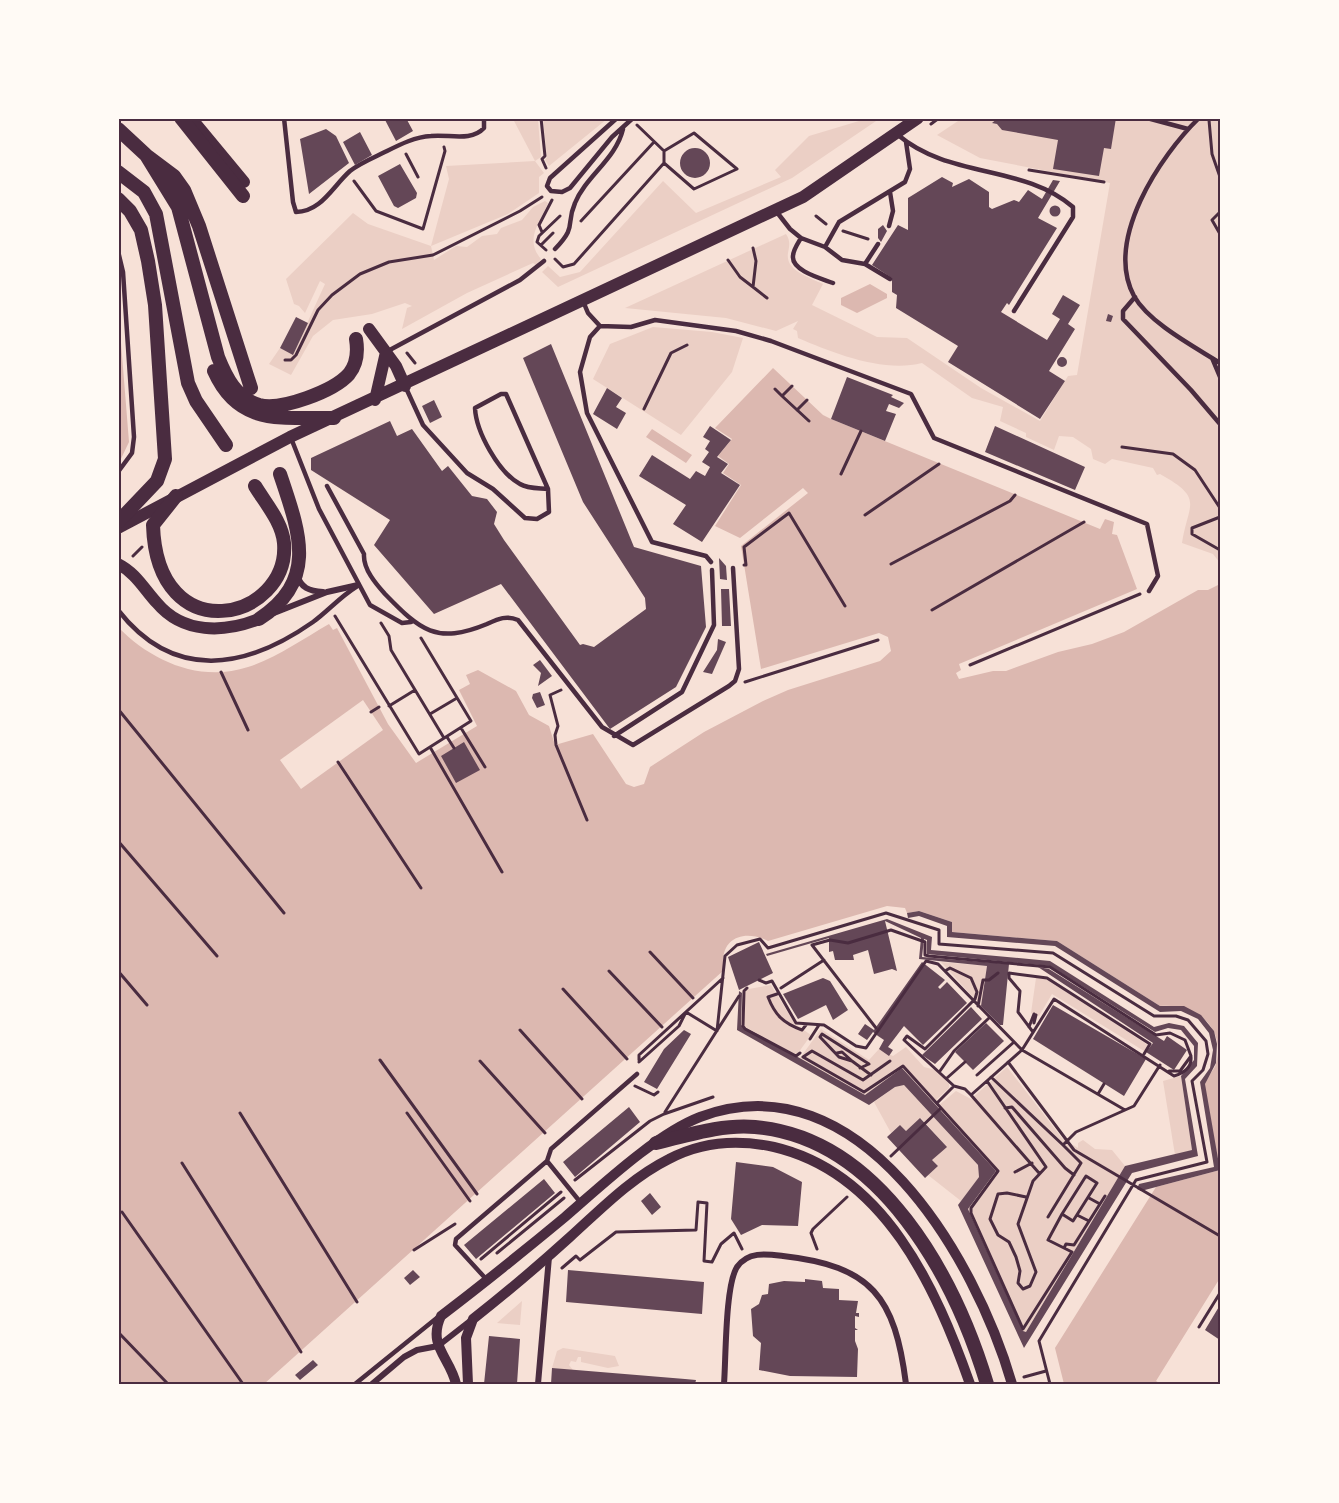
<svg xmlns="http://www.w3.org/2000/svg" width="1339" height="1503" font-family="Mulish,sans-serif">
<style>
.green{fill:#ebcfc5}
.water{fill:#dcb8b0}
.pier{fill:#f7e1d7}
.building{fill:#644757}
.lines{fill:none;stroke-linecap:round;stroke-linejoin:round}
.path{stroke:#4a2c40;stroke-width:3}
.service{stroke:#4a2c40;stroke-width:4.5}
.minor{stroke:#4a2c40;stroke-width:6}
.tertiary{stroke:#4a2c40;stroke-width:10}
.secondary{stroke:#4a2c40;stroke-width:12}
.trunk{stroke:#4a2c40;stroke-width:14}
.neatline{fill:none;stroke:#4a2c40;stroke-width:2}
</style>
<rect width="100%" height="100%" fill="#f7e1d7"/>
<path class="green" d="M869,118L879,119L792,178L558,287L542,272L548,266L560,277L580,272L663,181L696,213L781,177L775,170L809,136Z
M513,119H538L541,157L535,161L544,173L539,177V193L508,214L431,246L434,260L456,246L467,247L482,236L497,234L501,228L522,220L533,207L545,201L548,203C540,223 524,239 541,259L536,265L533,263L467,293L402,329L407,308L412,306L405,303L372,314L333,320L313,336L291,375L269,364L280,348L293,354L325,284L320,281L305,313L299,306L294,304L286,279L353,213L368,224L431,246L449,179L446,166L535,161Z
M543,119V118L607,119L549,166L545,160L547,157Z
M961,119H1220V563L1213,554L1182,543C1188,503 1205,499 1160,474L1157,475L1153,468L1112,459L1105,464L1093,459L1091,449L1073,437L1059,436L1054,450L1026,437V433L1000,421L1003,407L972,398L922,363C883,373 833,353 798,338L797,331L793,329L798,321L776,331L726,318L625,308L786,234C791,242 789,246 788,253C785,271 810,277 823,284L812,305L877,337L907,338L981,388L1040,421L1068,376L1077,375L1110,183L980,158L937,135Z
M653,327L712,332L743,338L732,372L681,435L593,379L610,344Z
M941,962L987,966L981,1006Z
M1036,978L1046,979L1148,1045L1144,1051L1052,994L1039,1016L1031,1013Z
M771,985L795,1024L811,1035L796,1056L741,1025L743,990Z
M821,1029L869,1060L879,1049L893,1056L906,1047L924,1067L936,1070L949,1084V1088L934,1102L902,1068L865,1095L800,1058Z
M1007,1067L1062,1138L1078,1148V1143L1083,1140L1095,1149L1112,1150L1125,1166L1026,1332L1023,1331L968,1209L996,1171L938,1106L956,1091L971,1099Z
M1181,1076L1192,1150L1175,1155L1163,1081Z
M904,1085L978,1165L979,1177L961,1201L928,1175L938,1166L932,1160L946,1146L921,1118L906,1131L900,1125L891,1133L874,1102L895,1087Z
M522,1301L520,1325L497,1323Z
M563,1348L615,1356L619,1366L608,1368L581,1362V1357H578L576,1362L571,1361L569,1365L573,1370L552,1368L557,1351Z"/>
<path class="water" d="M870,284L887,294V298L857,313L841,305V298Z
M119,318L129,442L119,463H118Z
M773,368L823,415L831,419L1100,529L1105,519L1114,522L1112,534L1117,535L1137,589L959,664L961,670L956,673L959,679L993,671H1006L1058,652L1092,644L1124,632L1198,590H1208L1220,584V1278L1156,1381L1161,1384H1064L1055,1348L1156,1187L1220,1170C1218,1157 1203,1092 1205,1084C1206,1077 1214,1071 1216,1064C1226,1026 1195,1003 1160,1006L1057,941L952,932V922L919,911L907,913L905,908L887,906L768,941C743,928 718,939 724,970L264,1384H119L118,627C151,661 200,683 248,667C276,658 303,639 329,624L333,630L337,628L388,724L416,763L477,726L459,690L470,684L466,675L478,670L516,691L529,715L549,726L555,745L593,734L626,784L634,787L644,784L650,767L704,732L763,701L788,690L880,661L891,651L888,637L879,633L761,669L741,546L808,493L803,488L740,538L715,526L741,485L723,473L729,464L718,456L732,439L715,428Z
M652,429L692,455L686,463L646,437Z"/>
<path class="pier" d="M363,700L383,730L301,789L280,760Z"/>
<path class="building" d="M384,118H406L413,131L396,141Z
M998,118H1116L1111,149L1104,148L1099,176L1053,169L1058,140L1002,130L997,124L992,123Z
M326,129L336,136L349,163L309,194L300,139Z
M360,132L372,155L355,165L343,142Z
M680 163a15 15 0 1 1 30 0a15 15 0 1 1-30 0Z
M400,164L417,193L416,198L398,208L394,206L378,176Z
M942,177L953,183L952,187L969,179L989,192V207L992,209L1014,200L1019,202L1028,190L1042,199L1053,180L1060,181L1038,218L1057,228L1009,305L1007,303L1001,312L1047,340L1060,319L1052,314L1063,295L1080,305L1068,324L1075,329L1049,371L1065,381L1040,419L948,362L958,346L896,308L897,295L892,292V278L872,265L898,225L908,230V198Z
M1049.5 211a5.5 5.5 0 1 1 11 0a5.5 5.5 0 1 1-11 0Z
M883,225L887,231L881,242L878,238V229Z
M1108,314L1113,316L1111,322L1106,321Z
M296,317L308,323L293,355L280,348Z
M551,344L634,547L701,566L706,627L676,687L610,729L501,584L434,614L374,545L390,520L311,470V458L390,421L397,436L412,429L442,471L448,466L472,496L487,499L497,512L494,524L504,540L580,645L583,644L594,647L646,609L645,598L583,502L523,358Z
M1057 362a5 5 0 1 1 10 0a5 5 0 1 1-10 0Z
M847,377L893,395L891,397L904,403L899,408L889,404L886,411L896,414L885,441L831,419Z
M607,388L622,398L616,407L626,413L617,429L593,414Z
M434,400L442,417L430,423L422,406Z
M710,426L731,440L717,457L728,464L721,473L740,485L702,542L673,524L686,505L639,476L652,455L690,479L696,471L705,476L710,467L702,462L709,452L705,449L710,441L703,437Z
M995,426L1085,467L1075,490L985,452Z
M719,558L726,566L727,580L720,579Z
M721,589H729L731,626H722Z
M718,639L726,642L712,674L703,672L717,650Z
M540,660L552,676L538,686L541,673L533,665Z
M540,692L545,705L537,708L532,698L533,694Z
M464,742L480,770L456,783L441,756Z
M919,911L952,922V932L1057,941L1160,1006H1184L1201,1015L1214,1031L1217,1044L1216,1063L1205,1084L1220,1170L1141,1191L1137,1189L1139,1184L1214,1167L1200,1082L1210,1068L1213,1050L1209,1033L1198,1019L1181,1011L1160,1012L1055,946L947,937V926L919,916L908,918L907,913Z
M887,919L932,937L931,950L1050,961L1154,1027L1169,1023L1184,1026L1198,1043L1197,1066L1185,1079L1198,1156L1132,1173L1024,1348L958,1205L979,1177L978,1165L904,1085L895,1087L869,1105L737,1030L739,991L742,993L741,1025L865,1095L902,1068L996,1171L968,1209L1023,1331L1026,1332L1125,1166L1192,1150L1181,1076L1194,1060V1046L1181,1030L1168,1028L1155,1032L1050,966L927,954V940L924,939L922,957L1009,964L1003,1025H1000L981,1006L987,966L919,959L921,938L885,921L897,971L892,969L874,974L868,950L853,955L854,960H835L833,951L829,952V938L767,956L766,954Z
M759,942L773,973L739,990L728,957Z
M922,962L945,980L938,987L940,989L947,982L967,1003L923,1045L904,1026L888,1047L893,1050L889,1056L879,1049L884,1040L878,1036L873,1032L867,1040L858,1034L865,1024L874,1030Z
M1038,967L1049,969L1164,1041L1167,1036L1187,1050L1174,1070L1146,1052L1153,1043Z
M823,978L830,981L848,1010L833,1020L826,1005L798,1019L783,994Z
M1053,1005L1146,1059L1124,1096L1033,1039Z
M971,1007L982,1019L935,1064L922,1055Z
M986,1023L1004,1041L973,1070L955,1052Z
M684,1030L691,1034L657,1089L644,1082L664,1049Z
M629,1107L640,1122L575,1177L563,1162Z
M920,1118L947,1147L932,1160L938,1166L925,1178L887,1137L900,1125L906,1131Z
M736,1162L773,1167L802,1182L798,1226L762,1225L741,1235L731,1219Z
M544,1179L555,1193L476,1259L464,1245Z
M650,1193L661,1207L652,1215L641,1201Z
M413,1270L420,1277L410,1285L404,1278Z
M568,1270L704,1282L702,1314L566,1302Z
M805,1279L822,1281L823,1288L839,1289V1300L858,1301L856,1313H859V1317L855,1316V1328L858,1330H855V1341L858,1349L857,1377L790,1376L759,1370L761,1343L753,1336L751,1309L759,1304L762,1295L768,1294L769,1284L784,1281L805,1282Z
M1220,1305V1340L1205,1330Z
M489,1336L520,1339L517,1384H484Z
M313,1360L318,1365L300,1380L295,1375Z
M552,1368L685,1379L696,1380L695,1384H551Z"/>
<g class="lines">
<path class="path" d="M541,118L545,156L542,159L546,168
M1209,120L1212,154L1220,177
M931,124L939,118
M637,125L664,151
M694,133L737,169L694,189L664,163V151Z
M406,154L418,177
M1029,170L1104,182
M354,181L376,211L423,229L445,151L444,147
M1220,212L1212,220L1220,234
M816,216L826,224
M581,221L654,142
M843,231L868,239
M542,232L539,225L552,200
M541,245L553,233
M753,248L756,261L753,287L767,298
M546,250L537,242L539,236L560,216
M555,259L563,267L574,264L664,163
M728,260L740,277L753,287
M407,353L415,363
M285,360H291L296,355L318,310L332,295L360,274L389,262L433,255L520,211L542,197
M792,386L782,396L809,421
M775,389L782,396
M644,409L671,353L687,345
M797,410L807,400
M1122,447L1173,454L1195,470L1220,508
M841,474L861,431
M865,515L939,464
M1220,517L1192,528V534L1220,550
M133,556L142,547
M891,564L1010,501L1015,495
M744,565H746L744,547L789,513L845,606
M932,610L1084,522
M335,616L419,754L471,721L421,638
M381,623L389,636L391,650L444,738
M970,665L1140,594
M221,672L248,730
M745,682L878,640
M561,690L550,695L558,726L555,735L556,745L587,820
M389,706L415,690
M118,709L284,913
M371,712L379,707
M430,714L457,698
M461,728L485,767
M447,737L454,748
M430,747L502,872
M338,762L421,888
M118,841L217,956
M650,952L693,998
M118,971L147,1005
M609,971L662,1027
M945,971L950,968L971,978L977,992L975,999L925,1049L907,1036L904,1040L954,1086L965,1089L971,1095
M759,980L766,983L772,981L796,1023L824,1025L856,1046L866,1048L926,961L938,964L1022,1050L1125,1110
M747,988L744,991L743,1026L745,1029L796,1056L800,1053
M781,988L824,960
M563,989L627,1059
M777,994L768,997C775,1015 783,1023 802,1030L806,1025
M978,1006L983,980H989L998,973
M1034,1023L1036,1015
M1029,1027L1034,1014
M876,1028L812,945L830,940L848,943L891,930L925,942V955L929,956L1050,967L1156,1035L1170,1033L1185,1040L1191,1056L1180,1071H1169
M520,1030L582,1099
M1033,1032L1018,1012L1020,991L1009,978V973L1047,978L1150,1044L1144,1054
M810,1039L819,1025
M837,1053L842,1052L852,1061
M380,1060L477,1194
M639,1060V1055L723,978
M480,1061L545,1133
M890,1061L863,1080L812,1051L803,1057L864,1092L903,1066L998,1171L971,1208V1213L1023,1329L1072,1252L1048,1240L1062,1214
M639,1062L679,1026L686,1012L717,1031L725,956L737,945L760,939L768,948L886,913L939,930V944L1053,953L1154,1016H1176L1188,1020L1206,1041L1208,1054L1203,1070L1192,1081L1207,1162L1136,1180L1039,1341L1050,1384
M1008,1062L1074,1150L1220,1236
M860,1068L869,1064L822,1034L820,1037L839,1057L852,1061L871,1075
M940,1071L954,1051L989,1018
M977,1075L1014,1042
M991,1077L1063,1145
M947,1078L965,1062
M987,1081L1046,1167L1033,1181L1018,1224L1036,1272L1030,1286L1023,1289L1018,1283L1020,1271L1016,1257L1009,1242L998,1235L990,1219L998,1194L1007,1193L1026,1197
M635,1086L654,1095L658,1092
M1098,1094L1104,1084
M937,1103L954,1086
M1005,1108L1012,1107L1065,1168L1074,1175
M665,1112L739,996
M240,1113L357,1302
M407,1113L470,1201
M891,1156L940,1109
M182,1163L301,1352
M1015,1172L1032,1163
M1039,1173L971,1095L1022,1050L1054,999L1174,1076C1184,1073 1192,1068 1191,1057
M1086,1176L1097,1183L1073,1221L1062,1214Z
M575,1180L650,1121L664,1114L713,1097
M1089,1198L1100,1204
M122,1212L243,1384
M1077,1215L1089,1221
M1048,1217L1081,1163L1063,1145L1076,1132L1134,1106L1160,1065
M1064,1248L1066,1244L1074,1245L1105,1196
M817,1249L811,1233L813,1229L847,1197
M414,1250L455,1224
M497,1253L564,1198
M481,1259L561,1192
M562,1268L576,1256L580,1260L616,1232L696,1230L698,1202L707,1203L704,1261L712,1262L721,1244L734,1233L742,1249
M1199,1327L1220,1293
M118,1332L168,1384
M1024,1377L1046,1371"/>
<path class="service" d="M284,118L293,202L296,212C321,212 333,186 350,171C360,163 375,157 387,151C401,144 415,137 431,136C449,134 471,142 484,128V118
M617,118L550,178L547,186L551,191L562,192L570,188L612,137L633,118
M1147,118L1188,129
M1199,118C1160,156 1104,240 1134,296C1149,323 1195,347 1220,363
M898,135C950,179 1023,164 1073,207V217L1014,311
M776,211L790,229L801,238L825,247L842,260L865,264L890,279
M889,226L893,211L890,192
M801,238C798,243 793,250 793,256C791,271 823,279 833,283
M825,247L839,222L905,182L910,169L906,142
M555,249C578,225 565,226 575,203C586,176 616,159 623,129
M118,251L123,272L134,437L132,453L118,472
M865,264L878,244
M1135,297L1123,311V319L1191,390L1220,424
M583,301L588,313L600,326L631,327L655,320L736,331L771,341L911,394L934,438L1147,524L1158,576L1149,591
M600,326L590,337L580,372L587,413L652,542L706,556L711,562
M386,352L520,280L544,261
M1212,358L1220,377
M406,388L423,425L467,473L493,489L525,518L537,519L549,512L548,489L506,394H501L475,408C476,432 499,473 520,484C528,489 539,488 548,489
M291,438L319,509L370,605L402,623L411,622
M327,486L364,554C363,569 376,584 385,594C420,630 436,645 487,624C498,619 506,615 518,620L602,727L633,745L729,686L735,681L739,669L733,568
M118,610C174,682 246,669 313,622C328,611 340,597 356,587
M614,736L682,692L714,625L712,570
M547,1161L581,1203
M487,1280L455,1245L456,1239L547,1161L551,1149L637,1074
M355,1384L438,1317"/>
<path class="minor" d="M297,575C301,588 309,591 323,592
M274,613L327,592L358,585
M372,1384L404,1357L417,1350L438,1346L470,1321
M538,1384L549,1257
M724,1384C726,1359 725,1286 737,1267C748,1251 767,1254 783,1256C872,1266 895,1297 906,1384"/>
<path class="tertiary" d="M456,1384C450,1357 427,1346 441,1316C483,1284 524,1251 565,1217C601,1186 656,1134 700,1117C860,1057 976,1259 1012,1384
M468,1384L466,1338L473,1319C506,1293 538,1266 570,1237C601,1209 631,1178 669,1159C703,1141 737,1139 774,1147C885,1173 936,1288 970,1384"/>
<path class="secondary" d="M191,118L244,182
M369,329L396,366L405,386
M375,400L386,352
M118,528L290,437L803,197L918,118
M118,564C136,573 144,589 157,603C183,634 224,633 259,619"/>
<path class="trunk" d="M181,118L243,196
M118,129L146,155L174,176L184,190L199,226L251,388
M146,155L178,207L218,357C226,377 236,398 259,405C281,411 334,391 349,374C357,364 358,351 356,339
M118,172L144,192L156,214L188,383L196,401L226,445
M118,199L130,211L141,230L148,261L155,305L165,459L157,481L118,522
M214,371C239,427 282,417 334,418
M176,496L153,525C157,653 290,620 284,543C282,522 266,504 255,486
M259,619C319,580 299,531 280,474
M656,1143C689,1135 722,1124 755,1127C881,1138 955,1278 987,1384"/>
</g>
<rect width="1339" height="1503" fill="none" stroke="#fffaf5" stroke-width="240"/>
<rect x="120" y="120" width="1099" height="1263" class="neatline"/>
</svg>
